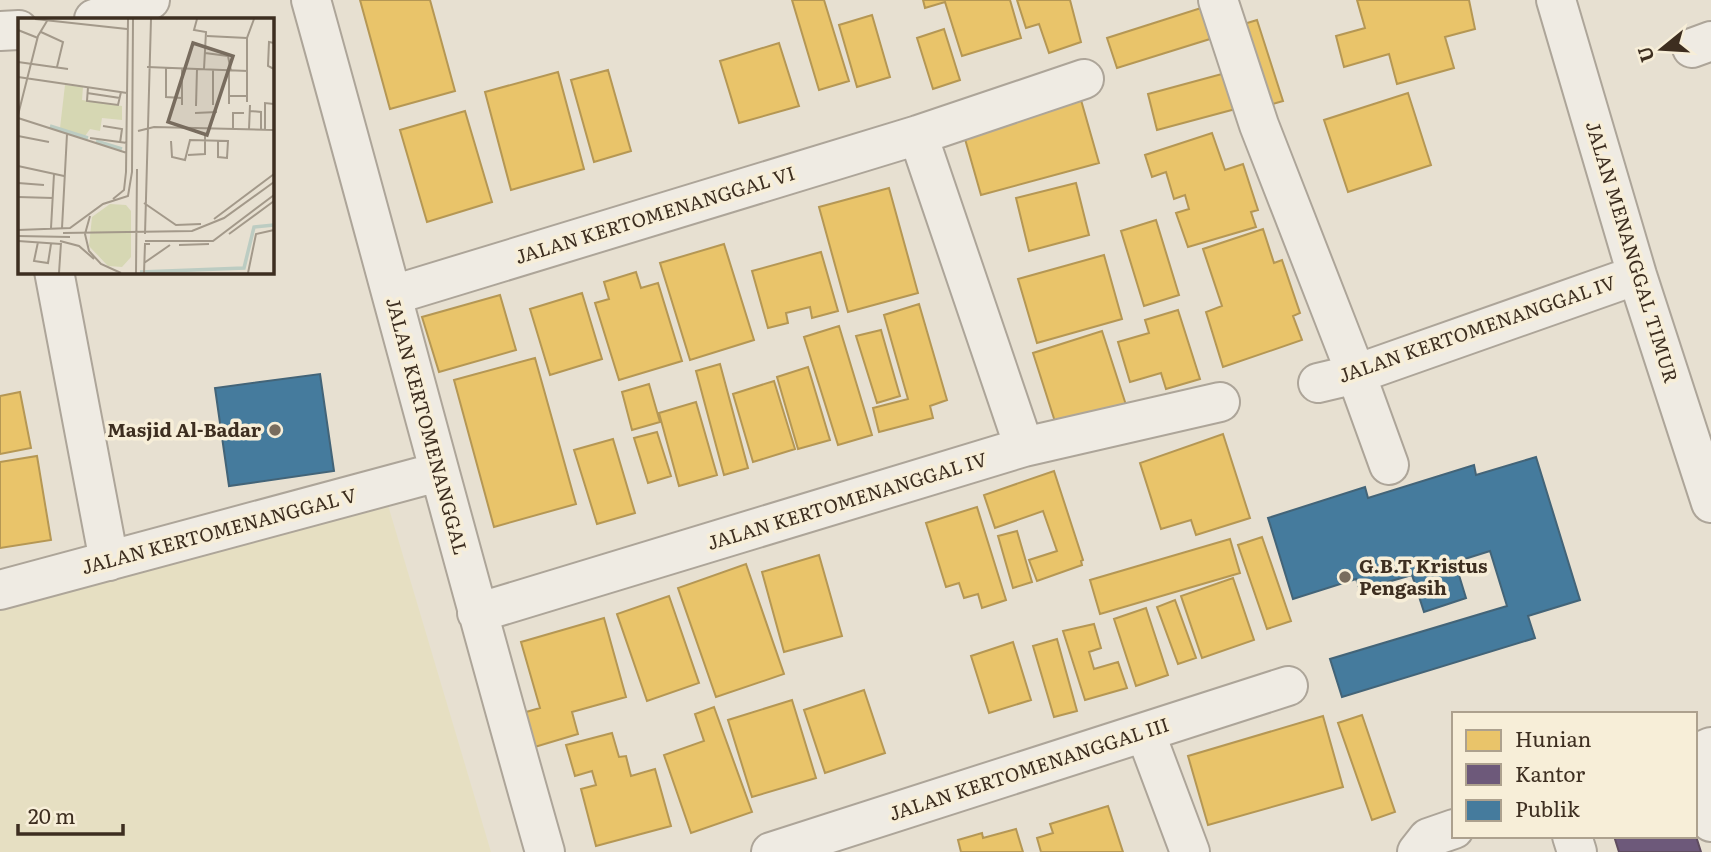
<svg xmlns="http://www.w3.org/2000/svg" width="1711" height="852" font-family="Literata,serif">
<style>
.farmland{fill:#e6dfc2}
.homes{fill:#e9c46a;stroke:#b59754;stroke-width:2}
.offices{fill:#6d597a;stroke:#5f4c5f;stroke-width:2}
.public{fill:#457b9d;stroke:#436478;stroke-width:2}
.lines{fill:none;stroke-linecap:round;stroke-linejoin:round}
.minor-casing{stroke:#ada599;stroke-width:42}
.minor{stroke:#efebe3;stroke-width:38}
.poi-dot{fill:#786c5e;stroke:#f7eed8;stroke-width:2.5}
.labels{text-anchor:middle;stroke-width:7;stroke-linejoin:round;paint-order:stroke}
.street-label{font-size:19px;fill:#3d2e20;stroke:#f7eed8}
.poi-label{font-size:19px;font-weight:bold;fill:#3d2e20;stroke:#f7eed8;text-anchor:end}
.inset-river{fill:none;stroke:#bcccc2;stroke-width:3.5}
.inset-road{fill:none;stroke:#a3998a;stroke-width:2}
.view{fill:#786c5e;fill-opacity:0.15;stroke:#786c5e;stroke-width:3.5}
.inset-edge{fill:none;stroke:#3d2e20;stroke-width:3.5}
</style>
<rect width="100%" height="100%" fill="#e7e0d1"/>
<path class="farmland" d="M385,495L491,852H0V609Z"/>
<path class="homes" d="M360,0H430L455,91L390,109Z
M792,0H824L849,81L819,90Z
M923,0H1010L1021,38L962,56L945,2L925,8Z
M1017,0H1070L1081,42L1049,53L1039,24L1026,28Z
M1357,0H1469L1475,29L1445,37L1454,68L1397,84L1389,54L1344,67L1336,36L1365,28Z
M1201,8L1210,39L1117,68L1107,38Z
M872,15L890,77L857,87L839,25Z
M1257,20L1283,101L1259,108L1234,27Z
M944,29L960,80L933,89L917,38Z
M779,43L799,106L739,123L720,61Z
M608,70L631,151L594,162L571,80Z
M1233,71L1243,107L1157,130L1148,94Z
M558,72L584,169L511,190L485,92Z
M1079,93L1099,163L981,195L961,125Z
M1408,93L1431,165L1348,192L1324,120Z
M465,111L492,202L427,222L400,130Z
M1212,133L1225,170L1243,164L1258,210L1251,212L1256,227L1188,247L1176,213L1189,209L1185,195L1174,199L1166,172L1152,177L1145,155Z
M1076,183L1089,235L1029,251L1016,198Z
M889,188L918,293L848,312L819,207Z
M1156,220L1179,295L1144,306L1121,231Z
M1263,229L1274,263L1282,260L1300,313L1293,316L1302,340L1223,367L1206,312L1222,306L1203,249Z
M724,244L754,340L690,360L660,263Z
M821,252L838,311L812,318L810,307L786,313L788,323L768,328L752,271Z
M1104,255L1122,319L1037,343L1018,279Z
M636,272L641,288L658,283L682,361L619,380L595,303L609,299L604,282Z
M582,293L602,359L550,375L530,309Z
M500,295L516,350L439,372L422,317Z
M919,304L947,400L930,406L933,418L879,432L873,408L908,399L884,315Z
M1178,310L1200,379L1166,389L1161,373L1130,382L1118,342L1149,333L1145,320Z
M839,326L872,435L838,445L804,337Z
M881,330L900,396L877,403L856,336Z
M1102,331L1127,408L1058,431L1033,353Z
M535,358L576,504L494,527L454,380Z
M720,364L748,468L724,475L696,371Z
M808,367L830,440L798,449L777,377Z
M774,381L795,449L753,462L733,394Z
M649,384L660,422L632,430L622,392Z
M20,392L31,448L0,454V396Z
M696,402L717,475L679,486L659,413Z
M657,432L671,476L648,483L634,438Z
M1223,434L1250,518L1196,535L1191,520L1161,529L1140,463Z
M613,439L635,513L597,524L574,450Z
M37,456L51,540L0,548V462Z
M1054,471L1083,560L1081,561L1082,565L1037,581L1029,560L1057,551L1043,511L995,528L984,495Z
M977,507L1006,600L982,608L978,594L964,598L959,583L946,587L926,523Z
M1017,531L1032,582L1013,588L998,536Z
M1262,537L1291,621L1267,629L1238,545Z
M1230,539L1240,573L1100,614L1090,580Z
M819,555L842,636L784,652L762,572Z
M746,564L784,674L716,697L678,588Z
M1233,578L1254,640L1202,658L1181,596Z
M669,596L699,683L647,701L617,614Z
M1175,600L1196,658L1178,664L1157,607Z
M1146,608L1168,675L1136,686L1114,619Z
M604,618L626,697L572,712L578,734L528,749L519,714L540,708L521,642Z
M1094,624L1101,648L1089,652L1094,669L1118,662L1127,688L1085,700L1063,631Z
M1057,639L1077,711L1054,717L1033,646Z
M1013,642L1031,700L989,713L971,656Z
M864,690L885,753L825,773L804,710Z
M792,700L816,778L752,797L728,720Z
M714,707L752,812L691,833L664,755L704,741L695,714Z
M1362,715L1395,812L1372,820L1338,723Z
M1323,716L1343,787L1208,825L1188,756Z
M612,733L619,757L626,756L631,776L655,769L671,826L596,846L581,789L596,785L592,771L575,776L566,745Z
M1108,806L1123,852H1041L1037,838L1053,833L1050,824Z
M1016,829L1023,852H961L958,840L982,833L983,838Z"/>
<path class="offices" d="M1695,833L1701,852H1619L1614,836H1695Z"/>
<path class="public" d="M320,374L334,471L229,486L215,388Z
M1536,457L1580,600L1528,616L1535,638L1342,697L1330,659L1507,606L1490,551L1455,562L1466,598L1424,612L1412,575L1360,590L1356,579L1293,599L1268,518L1365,487L1368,498L1474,465L1476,475Z"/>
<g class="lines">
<defs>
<path id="minor" d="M311,0C390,284 464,569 545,852
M1218,0L1259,125L1356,374L1389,465
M1556,0L1637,275L1711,503
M94,19L150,0
M0,31L19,30
M1692,48L1711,41
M918,135L1024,447
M54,271L109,561
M393,295L918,135L1084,79
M1318,383L1356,374L1637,275
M0,590L438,472
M477,613L1024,447L1220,402
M1145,732L1190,852
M1695,754L1711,747
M1695,776L1711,822
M1572,836L1577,852
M771,852L1288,686
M1417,852L1428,838L1454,829"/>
</defs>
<use href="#minor" class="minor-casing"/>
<use href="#minor" class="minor"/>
</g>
<g class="poi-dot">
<circle cx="275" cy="430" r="7"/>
<circle cx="1345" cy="577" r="7"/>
</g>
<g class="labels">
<g class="street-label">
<text transform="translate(655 215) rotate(-17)" y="7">JALAN KERTOMENANGGAL VI</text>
<text transform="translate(1632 252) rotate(73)" y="7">JALAN MENANGGAL TIMUR</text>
<text transform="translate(1477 329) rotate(-19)" y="7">JALAN KERTOMENANGGAL IV</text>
<text transform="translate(427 426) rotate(75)" y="7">JALAN KERTOMENANGGAL</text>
<text transform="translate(847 501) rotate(-17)" y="7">JALAN KERTOMENANGGAL IV</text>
<text transform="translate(219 531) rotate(-15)" y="7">JALAN KERTOMENANGGAL V</text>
<text transform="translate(1029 769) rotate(-18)" y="7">JALAN KERTOMENANGGAL III</text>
</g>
<g class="poi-label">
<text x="261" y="437">Masjid Al-Badar</text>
<text x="1359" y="573" text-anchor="start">G.B.T Kristus<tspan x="1359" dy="22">Pengasih</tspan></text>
</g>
</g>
<g transform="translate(18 18)">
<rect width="256" height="256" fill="#e7e0d1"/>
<path d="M47,67L65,69L64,82L104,88V102L84,100L82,113L72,111L67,118L42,110ZM92,186L108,187L113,193V239L104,249L90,248L71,228L74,199Z" fill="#d6d7b3"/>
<path class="inset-river" d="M32,108L70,120M78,123L104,131M122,254L226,250L236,209L256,207"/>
<path class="inset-road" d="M17,1L109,11M179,1L176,12L188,14L186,51M0,12L20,20M23,14L45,24L39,49M189,18L229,20M256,25L251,24L250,48L256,51M187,35L210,38L213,53M0,44L50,51M129,49L230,53M148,50V79L164,80M0,59L109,75M70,69L69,83L100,87L103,74M69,75L102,80M211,78H229V84M229,78V20L236,1M211,86V53M164,87V50M195,87V52M178,88L179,51M232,93L243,94V111M177,95L199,94M0,97L20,18L29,3M0,100L109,135M85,108L104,111L102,125M215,111V95H226M231,111L232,87M247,111V85L256,86M120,113L136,109L256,112M0,118L31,124M72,120L109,125M153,123L154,139L167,142L172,122L210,123L209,140L200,139V123M170,137L187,136V116M0,148L46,158M0,165L26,167M0,179L35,180M95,181L106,172L108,154L110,1M126,185L158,207L183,206M72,198L67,216L71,233L83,246L103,255M196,201L256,156M33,210L36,156M44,210L49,116M0,212L52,210L85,186L110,178L114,154L115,1M45,215L174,213L206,200L256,164M127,216L133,1M211,216L256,183M0,218L52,219M0,223L43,226M42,223L61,228L76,241M127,223H195L256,177M20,224L16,243L30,245L33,226M161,227L191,226M126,245L152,227M41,255L43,225M118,255L119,151M126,255L127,226H132M230,255L238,216L256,212"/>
<path class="view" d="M175,25L215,38L189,117L150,104Z"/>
<rect width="256" height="256" class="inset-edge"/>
</g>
<rect x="1452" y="712" width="245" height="126" fill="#f7eed8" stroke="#ada18e" stroke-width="2"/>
<rect x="1466" y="730" width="35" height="21" fill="#e9c46a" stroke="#ada18e" stroke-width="2"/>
<text x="1515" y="747" font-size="21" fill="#3d2e20">Hunian</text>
<rect x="1466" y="764" width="35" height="21" fill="#6d597a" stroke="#ada18e" stroke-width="2"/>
<text x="1515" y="782" font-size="21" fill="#3d2e20">Kantor</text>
<rect x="1466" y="800" width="35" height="21" fill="#457b9d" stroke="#ada18e" stroke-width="2"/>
<text x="1515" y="817" font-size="21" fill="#3d2e20">Publik</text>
<g transform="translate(1662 49) rotate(252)" stroke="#f7eed8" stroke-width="5" paint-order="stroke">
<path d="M0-5L12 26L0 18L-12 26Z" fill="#3d2e20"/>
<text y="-10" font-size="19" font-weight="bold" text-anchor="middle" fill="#3d2e20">U</text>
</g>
<path d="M18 824v10h105v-10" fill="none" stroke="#3d2e20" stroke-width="3.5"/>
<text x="28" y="824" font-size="21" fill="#3d2e20" stroke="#f7eed8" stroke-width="5" paint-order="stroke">20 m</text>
</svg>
